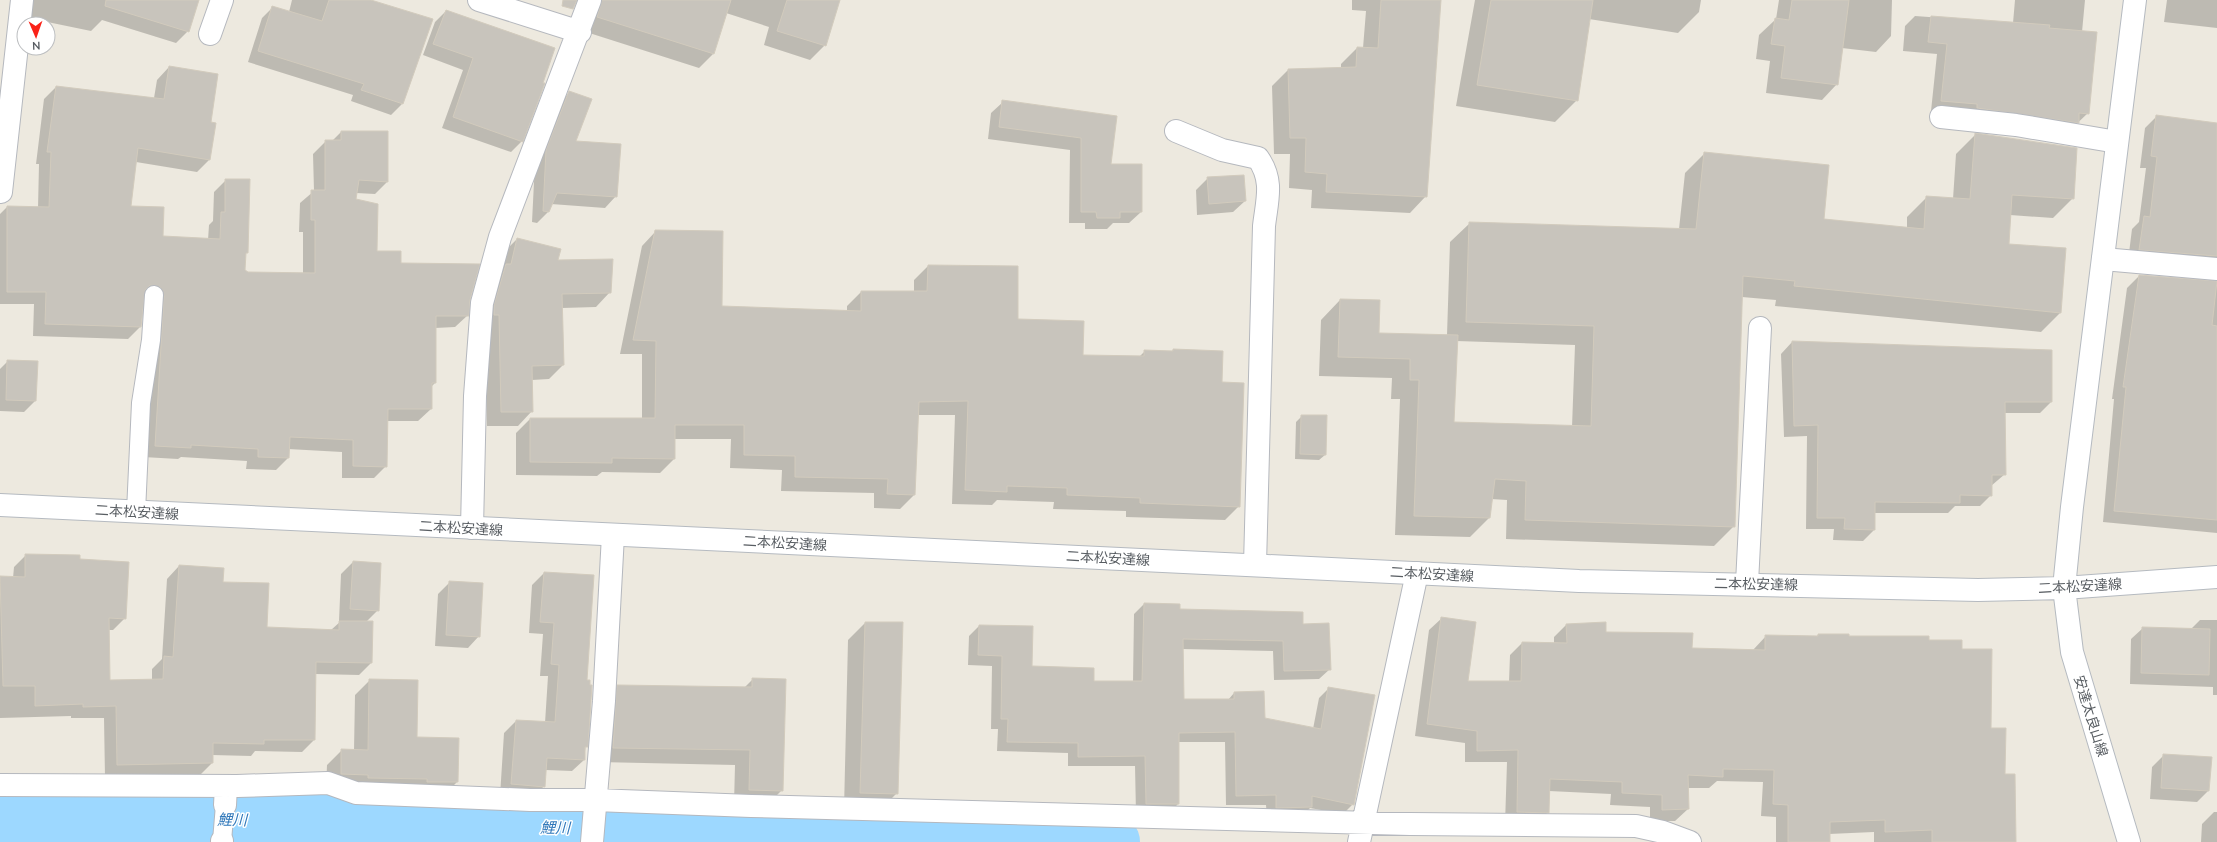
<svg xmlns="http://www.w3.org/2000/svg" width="2217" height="842" font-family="'Nunito Sans','Noto Sans JP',sans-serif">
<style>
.shadow{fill:#0003;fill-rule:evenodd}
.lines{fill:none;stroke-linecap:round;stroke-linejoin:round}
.river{stroke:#9dd8ff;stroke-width:58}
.building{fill:#c8c4bc;stroke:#d2cbbd}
.lane-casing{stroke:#b5b8be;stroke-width:20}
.street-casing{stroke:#b5b8be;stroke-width:24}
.secondary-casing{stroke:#b5bac0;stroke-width:24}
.lane{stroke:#fff;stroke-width:18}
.street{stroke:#fff;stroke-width:22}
.secondary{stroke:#fff;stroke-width:22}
.labels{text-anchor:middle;stroke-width:3;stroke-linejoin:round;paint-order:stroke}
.street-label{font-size:14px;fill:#585d62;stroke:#fff}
.water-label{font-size:15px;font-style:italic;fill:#3078ba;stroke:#fff}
</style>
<rect width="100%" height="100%" fill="#ede9df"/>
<path class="shadow" d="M31,0H198L188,31L176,43L102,20L91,31L28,18Z
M292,0H368L402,104L391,115L351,101L353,95L248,62L262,18L273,7L289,12Z
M591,0H839L825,45L810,60L764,45L769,27L726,13L713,54L699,68L583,31Z
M1352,0H1440L1426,196L1410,213L1311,208L1312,190L1289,188L1290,154H1274L1272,86L1288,70L1341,69V64L1357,48H1363L1366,11L1352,10Z
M1475,0H1701L1699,12L1678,33L1589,19L1577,100L1555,122L1456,106Z
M1779,0H1892L1891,36L1876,52L1842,48L1837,84L1822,100L1766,93L1770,61L1756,59L1759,35L1776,19Z
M2015,0H2085L2082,32L2088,113L2067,133L1967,114L1931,111L1937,54L1903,51L1905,26L1915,16L2013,23Z
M2167,0H2217V28L2164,22Z
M446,11L541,83L522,141L511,152L442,128L463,70L423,55L435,22Z
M169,67L209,123V160L197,172L136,162L130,207L162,237L208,240L209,225L213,221L214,192L226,180L247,252L244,255V271L247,273L303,274V232H299L300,203L314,191L313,154L326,141H332L341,132L387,182L375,194L356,193L355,199L376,252L469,300L468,315L455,327L435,328V383L431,387V409L418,421H387L386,466L374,478H342V452L288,449V458L276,470L246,469L247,461L181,457L178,459L143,457L147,298H143L140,327L128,339L33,336L34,304H0V214L7,207L38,208L39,164H36L44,99L56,87L154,98L157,80Z
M569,93L574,142L616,196L605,208L551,204L548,212L537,223L532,222L535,162L558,104Z
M1003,102L1116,117L1109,165L1141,212L1129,223H1113L1107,229H1085V223H1069L1070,150L988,139L991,113Z
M2157,116L2217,124V278L2128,261L2132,229L2139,222L2146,168H2140L2145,128Z
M1976,134L2073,198L2053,218L2010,215L2007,245L2060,313L2041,332L1775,306L1776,300L1742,297L1734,526L1714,546L1506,539L1507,500L1491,499L1489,518L1470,537L1395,535L1400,399H1391L1392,378L1319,376L1321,320L1340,300L1378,334L1447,335L1450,242L1470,223L1679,229L1685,173L1705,153L1823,219L1907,228V217L1927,197L1953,199L1956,154ZM1456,341L1575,345L1572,427L1453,423Z
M1208,178L1245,201L1233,212L1197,215L1196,190Z
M656,231L721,307L847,311V306L861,292H914V280L928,266L1017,320L1082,356L1139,357L1145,351L1171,352L1173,350L1222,352L1221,383L1239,506L1225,520L1126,517V511L1053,509L1054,502L997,500L992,505L952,504L955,415H917L914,495L900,509L874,508V493L781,491L782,470L730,468L731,439H674V459L660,473L602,472L597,476L516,475V433L530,419H642V354H620L642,246Z
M517,239L610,292L596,307L562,308L563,365L549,379L532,380V411L518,426H487L485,329L503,253Z
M2139,276L2217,282V533L2103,522L2114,399H2112L2127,288Z
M1792,342L2051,402L2040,413H2004L2005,474L1991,486V495L1980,506H1955L1948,513H1874V530L1863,541L1833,540L1834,529H1806L1807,436L1784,437L1781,354Z
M8,361L35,401L24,412L0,411V369Z
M1302,416L1325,455L1319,460L1295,459L1296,422Z
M26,555L79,560L125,618L113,630H108L109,681L152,680V669L162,659L167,579L179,566L222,583L266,628L331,630L341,621H339L341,574L353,562L378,610L366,622L371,663L359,675L315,674L314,740L302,752L255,751L251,756L212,755V763L200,775L105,777L104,718H71V716L0,718V577L13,578L14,567Z
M544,573L591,700L584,760L572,771L546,770L544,786L533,798L500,796L504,733L516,721L545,723L548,676H540L543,634L529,633L532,585Z
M450,582L479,636L468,648L435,646L438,594Z
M1144,604L1179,610L1302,625L1330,669L1319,679L1274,680L1273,651L1182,649L1183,700H1228L1234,693L1264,719L1313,729L1319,698L1329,688L1353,804L1343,814L1310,808L1301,817L1267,818L1266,805H1226L1225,742H1178V804L1168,814H1136L1135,766H1068V753L997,751L998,729H991L992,666L968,665L969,636L979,626L1031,667L1093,682H1133L1134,614Z
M1442,618L1467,682H1509L1510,655L1522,643H1554V637L1566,625L1691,649L1753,650L1766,636L1816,637L1818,635L1928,641L1961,650L1990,729L2004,775L2015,842H1874V832L1829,834V842H1776V817L1761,816L1763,782L1717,781L1709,788H1687L1688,809L1675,821H1650V807L1610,805L1611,794L1549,791L1548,812L1536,825L1505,824L1507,762H1465V743L1415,736L1429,630Z
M2200,620H2217V695H2213V687L2130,684L2131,639L2143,628L2191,629Z
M865,623L897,793L880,810L844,809L848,640Z
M370,680L416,738L457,782L442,797L326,789L327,765L342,750H354L355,695Z
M752,680L782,790L767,805L734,804L735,765L598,762L603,701L618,686L744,688Z
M2164,755L2208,791L2197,802L2150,799L2152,767Z
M2214,812H2217V842H2201L2202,824Z"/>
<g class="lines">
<path class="river" d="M0,819L74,816L1111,842"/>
</g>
<path class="building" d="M106,0H199L189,32L105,6Z
M329,0H371L433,19L403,104L361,90L364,84L258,51L272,6L322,21Z
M563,0H577L573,9L562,6Z
M602,0H731L714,54L597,17Z
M787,0H840L826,46L777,31Z
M1381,0H1441L1427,197L1326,192L1327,174L1305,172L1306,138H1290L1288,69L1356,67L1357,47L1378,48Z
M1491,0H1593L1578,101L1477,85Z
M1792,0H1849L1838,85L1781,78L1785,46L1771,44L1775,18L1789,20Z
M446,10L555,48L543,83H545L523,142L453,117L473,58L433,44Z
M1931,16L2050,25L2049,28L2097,32L2089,114L2079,113V123L1977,108V104L1941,101L1947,44L1928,42Z
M169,66L218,74L211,122L216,123L210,160L138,148L131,206L164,207L163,236L220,239L221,212H225V179H250L248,253H246L245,270L248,272L315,273V220H311V190H325V140H341V131H388V182L359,180L356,199L378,204L377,251H401V263L480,264L470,300L469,316H436V383H432V409H388L387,467L353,466V440L290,437L289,458L258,457V449L191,445V448L155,446L164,296L160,287L150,285L145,290L141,327L45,324L46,292H7V206L49,207L51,152H47L56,86L164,99Z
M569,91L592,99L576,141L621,144L617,197L557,193L549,212L543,211L546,150Z
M1002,100L1117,116L1111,164H1142V212H1120V218H1097L1096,212H1081V138L999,127Z
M2156,115L2217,123V256L2139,250L2144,216L2150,217L2157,157L2151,156Z
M1975,133L2077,148L2074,199L2012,195L2009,244L2066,248L2061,313L1794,286L1795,281L1743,276L1735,527L1525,520L1526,481L1495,479L1490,518L1414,516L1419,380H1410V359L1338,357L1340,299L1380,300L1379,333L1458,335L1454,422L1591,426L1594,326L1466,322L1469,222L1696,229L1704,152L1829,165L1824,219L1924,229L1926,196L1970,199Z
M1244,175L1246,201L1209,204L1207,177Z
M655,230L723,231L722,306L861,311V291H927L928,265L1018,266V319L1084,321L1083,355L1144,356V350L1173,351V349L1223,351L1222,382L1244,383L1240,507L1140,503V498L1067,495V488L1007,486V492L965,490L968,401L919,402L915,495L887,494L888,479L795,477V456L744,455V425H675V459L612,458V463L530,462V418H655L656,341L633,340Z
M517,238L561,249L558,260L613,259L611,293L562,294L564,365L532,366L533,412H501L499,315H494V305L506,264H511Z
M2139,275L2217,281L2212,325L2217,326V520L2114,511L2126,387H2123Z
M1792,341L2052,350V402H2005L2006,475H1992V496L1960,495V503L1875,502V530L1844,529L1845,518H1817L1818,425L1794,426Z
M7,360L38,361L36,401L6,400Z
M1301,415H1327L1326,455L1300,454Z
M25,554L80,555V559L129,562L126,619L109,618L110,680L163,679L164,656L173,657L179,565L224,568L223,582L269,583L267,627L339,630V621H373L372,663L316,662L315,740H264V744L213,743V763L117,765L116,706L83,707V704L35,706V686H3L0,576L25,577Z
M353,561L381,563L379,611L350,609Z
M544,572L594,575L587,680H590V685H592L588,747H585V760L547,758L545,787L511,784L516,720L555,722L559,665L551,664L554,623L540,622Z
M449,581L483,583L480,637L446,635Z
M1144,603L1180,604V609L1303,612V624L1329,623L1331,670L1284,671L1283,641L1183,639L1184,699H1234V692L1264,691L1265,718L1321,729L1328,687L1375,695L1354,805L1312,796V807L1276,808V795L1236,796L1235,732L1179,733V804H1146L1145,756L1078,757V743L1007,742L1008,719H1001L1002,656L978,655L979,625L1033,626L1032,666L1094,668V681H1142Z
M1441,617L1476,622L1468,681H1521L1522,642L1567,643L1566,624L1606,622V632L1693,633L1692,648L1765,650V635L1818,636V634H1849V636H1929V640H1962V649H1992L1991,728H2006L2005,774H2015L2016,842H1932V830L1885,832V820L1830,822V842H1788V805L1773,804L1774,770L1723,769V777L1688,775L1689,809L1662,810V795L1622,793V782L1550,779L1549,813L1517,812L1518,750L1477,751V731L1427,724Z
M865,622H903L898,794L860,793Z
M2142,627L2210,629L2209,675L2141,673Z
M752,678L786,679L783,791L749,790L750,750L613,748L617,685L752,687Z
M369,679L418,680L417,737L459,738L458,782H427V779L368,778V775L341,774V749L368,750Z
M2163,754L2212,757L2209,791L2161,788Z"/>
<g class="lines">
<defs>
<path id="lane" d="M136,512L141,403L151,340L154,295
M222,841L225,805"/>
<path id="street" d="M479,0L580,32
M210,34L222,0
M1941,117L2016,125L2117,142
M1176,131L1222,150L1258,158C1274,181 1267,200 1264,226L1255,565
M1,192L22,0
M2103,259L2217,269
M472,528L475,396L482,303L500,237L590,0
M1747,583L1760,328
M0,785L237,786L328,783L356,793L530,800H595L751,806L1410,824L1636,826L1663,832L1690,842
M225,805L226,786
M222,842V841
M592,842L604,701L613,535
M1359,842L1417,573"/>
<path id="secondary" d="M0,505L1579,581L1978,590L2064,588L2217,577
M2129,842L2072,652L2064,588L2072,507L2135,0"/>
</defs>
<use href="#lane" class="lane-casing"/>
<use href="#street" class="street-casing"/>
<use href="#secondary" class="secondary-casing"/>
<use href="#lane" class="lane"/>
<use href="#street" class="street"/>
<use href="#secondary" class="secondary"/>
</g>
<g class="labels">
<g class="street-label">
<text transform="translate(137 512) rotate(3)" y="5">二本松安達線</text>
<text transform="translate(461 528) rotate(3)" y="5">二本松安達線</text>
<text transform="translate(785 543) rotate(3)" y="5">二本松安達線</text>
<text transform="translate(1108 558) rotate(3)" y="5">二本松安達線</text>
<text transform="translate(1432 574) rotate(3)" y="5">二本松安達線</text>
<text transform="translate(1756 584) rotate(1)" y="5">二本松安達線</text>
<text transform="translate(2080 586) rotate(-3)" y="5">二本松安達線</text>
<text transform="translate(2091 716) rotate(73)" y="5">安達太良山線</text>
</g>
<g class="water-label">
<text transform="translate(232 820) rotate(1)" y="5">鯉川</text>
<text transform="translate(555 828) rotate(1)" y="5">鯉川</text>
</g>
</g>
<g transform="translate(36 36) rotate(178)"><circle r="19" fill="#ffffff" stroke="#bcbec0"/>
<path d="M0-3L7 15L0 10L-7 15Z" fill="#fa2218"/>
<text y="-6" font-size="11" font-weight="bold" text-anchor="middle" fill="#585d62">N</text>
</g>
</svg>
